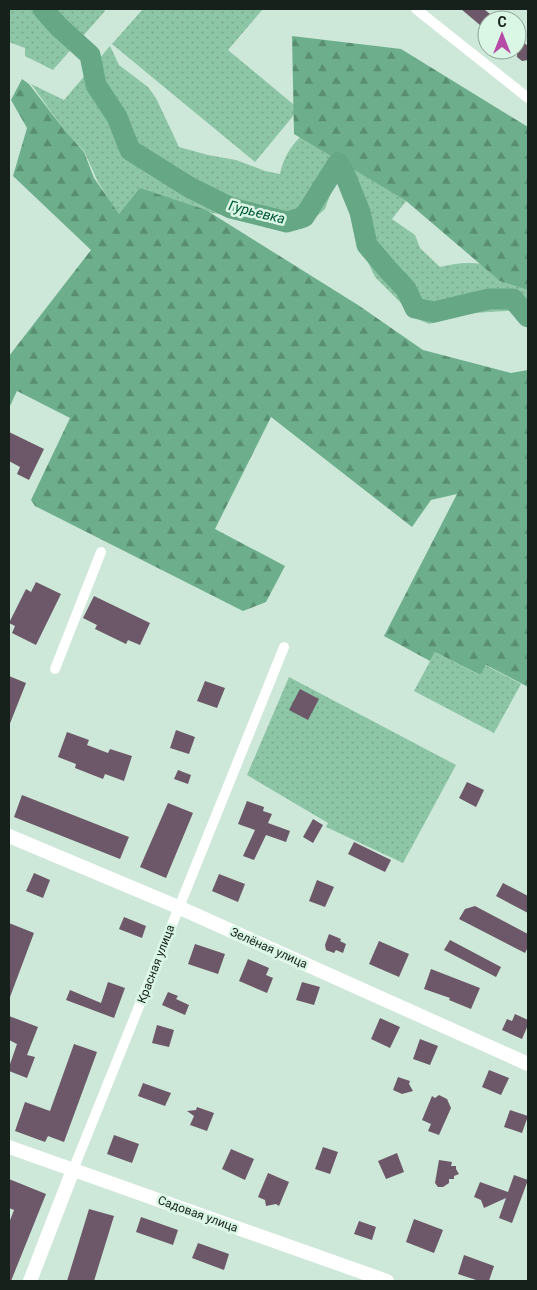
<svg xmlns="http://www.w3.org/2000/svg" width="537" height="1290" font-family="Roboto,sans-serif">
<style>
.grass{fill:url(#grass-dots)}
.forest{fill:url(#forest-firs)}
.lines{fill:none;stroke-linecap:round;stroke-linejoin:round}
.river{stroke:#66a785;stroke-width:21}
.building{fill:#6c5868}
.street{stroke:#fff;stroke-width:10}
.secondary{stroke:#fff;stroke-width:14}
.labels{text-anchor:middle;stroke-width:5;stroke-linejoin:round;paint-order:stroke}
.street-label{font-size:12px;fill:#17211b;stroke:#daf6e5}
.water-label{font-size:14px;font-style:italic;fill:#005636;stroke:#daf6e5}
</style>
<defs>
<pattern id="grass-dots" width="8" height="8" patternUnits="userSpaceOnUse" patternTransform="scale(1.25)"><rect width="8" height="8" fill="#8dc6a6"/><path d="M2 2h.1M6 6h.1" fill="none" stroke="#79aa8e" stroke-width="1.8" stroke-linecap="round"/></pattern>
<pattern id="forest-firs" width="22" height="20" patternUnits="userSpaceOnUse" patternTransform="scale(1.25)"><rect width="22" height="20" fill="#6daf8c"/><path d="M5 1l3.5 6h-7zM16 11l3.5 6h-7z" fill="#598e72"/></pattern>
</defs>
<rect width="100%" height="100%" fill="#cde8d8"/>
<path class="grass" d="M9,9H104L105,11L53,70L25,56V48L9,42Z
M143,9H263L228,50L299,109L255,162L112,44Z
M110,46L119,65L148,87L156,98L179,147L208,155L236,160L265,171L280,174C285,152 295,140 312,127L407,200L392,219L415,235L420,248L440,267C475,258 495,266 528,276V321L520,310L473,313L429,324L417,319L375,277L364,254L350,182L338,173L325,209L302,229L207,212L120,215L117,213L98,182L84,151L68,135L31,84L64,100Z
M435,652L479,675L485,665L521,684L494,733L414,691Z
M289,677L456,765L403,863L326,827L328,823L247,775Z"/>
<path class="forest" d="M292,36L401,49L528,127V290L500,281L405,200L294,134Z
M22,79L29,84L66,132L84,152L94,178L119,214L140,188L206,210L358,305L423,350L511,373L528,370V687L486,665L480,675L435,652L430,661L384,636L457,494L431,500L412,527L271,417L215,529L285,566L266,602L243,611L35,506L31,500L70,418L17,391L9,408V356L91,250L13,176L27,128L11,100Z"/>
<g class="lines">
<path class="river" d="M43,9L59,27L90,55L96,85L117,117L130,150L189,187L231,208L287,222L304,217L338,163L345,175L360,212L367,245L389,271L406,289L415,308L434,312L489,299H513L528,317"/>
</g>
<path class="building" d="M461,9H484L497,20H487V31Z
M517,37L528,46V60L522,61L517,57Z
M9,432L44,449L29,480L17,474L20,467L9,461Z
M36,582L61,594L36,645L12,633L15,626L9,623L26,589L31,592Z
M94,596L150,623L140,645L128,640L126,644L95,629L97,625L83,618Z
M9,676L26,683L9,726Z
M205,681L225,688L217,708L197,701Z
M300,689L319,699L308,720L289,710Z
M176,730L195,737L189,754L170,748Z
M67,732L89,740L87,745L108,753L110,749L132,756L124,781L105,774L103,779L75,768L76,764L58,757Z
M178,770L191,775L188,784L174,779Z
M467,782L484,790L476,807L459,798Z
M22,795L129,837L120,859L14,817Z
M247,801L264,807L263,811L272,814L268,823L290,831L286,842L266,835L254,860L243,856L255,830L238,824Z
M168,803L193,813L166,878L140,867Z
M313,819L323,825L313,843L303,837Z
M354,842L391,860L385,872L348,854Z
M34,873L50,880L43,898L26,891Z
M219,874L245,884L238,902L212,891Z
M317,880L334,887L325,907L309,901Z
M503,883L528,896V913L496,896Z
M475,906L528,934V947L525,953L459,919L465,909Z
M124,917L146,926L142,938L119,929Z
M9,923L34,933L10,997H9Z
M329,934L341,939L340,941L346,944L343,953L336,950L334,953L326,950L325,945Z
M450,940L501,967L496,977L444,950Z
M379,941L409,954L399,977L369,964Z
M195,944L225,954L218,974L188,964Z
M248,959L269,968L266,975L273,978L267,993L239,981Z
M431,969L480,988L471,1009L449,1000L450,998L424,989Z
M108,982L125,988L114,1018L66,1000L70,990L101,1003Z
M302,982L320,987L314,1005L296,1000Z
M168,992L178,996L176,999L189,1005L185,1015L162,1005Z
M515,1014L528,1020V1025L522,1039L502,1030L507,1019L512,1021Z
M9,1016L38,1027L27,1055L35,1057L27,1078L9,1071V1067L17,1044L9,1040Z
M380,1018L400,1027L390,1048L371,1039Z
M157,1025L174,1030L169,1047L152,1043Z
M420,1039L438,1046L430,1065L413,1059Z
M74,1044L97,1052L64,1142L48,1136L45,1142L15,1131L25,1102L50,1111Z
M489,1070L509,1078L501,1095L482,1087Z
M398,1077L410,1081L409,1084L413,1091L402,1094L393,1090Z
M143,1083L171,1093L165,1106L138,1096Z
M439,1095L447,1099L451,1108L439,1135L428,1131L431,1124L422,1120L432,1096L435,1098Z
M197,1107L214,1113L207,1131L190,1125L194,1116L187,1111L196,1110Z
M510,1110L528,1116L522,1133L504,1127Z
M114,1135L139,1144L132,1163L107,1154Z
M323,1147L338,1152L330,1174L315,1169Z
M231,1149L254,1159L245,1180L222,1169Z
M397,1153L404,1172L386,1179L378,1161Z
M439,1160L452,1162L451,1166H456V1169L459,1174L454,1176V1179H449V1183L443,1187H438L435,1183Z
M268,1173L289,1182L279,1206L276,1204L266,1206L265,1200L258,1197Z
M514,1175L528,1180L512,1223L499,1218L506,1198L484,1208L481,1200L474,1197L480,1182L508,1192Z
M9,1179L46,1194L11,1281H9V1223L14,1210L9,1208Z
M89,1209L114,1216L94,1281H67Z
M141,1217L178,1230L173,1245L136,1232Z
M414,1219L443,1230L434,1253L406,1242Z
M359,1221L376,1227L372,1240L354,1234Z
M198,1243L229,1254L224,1270L192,1258Z
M464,1255L494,1266L489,1281H479L458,1274Z"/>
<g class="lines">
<path class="street" d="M416,9L528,98
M55,669L101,552
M73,1170L284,647"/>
<path class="secondary" d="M9,836L178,907L528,1064
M9,1147L387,1281
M30,1281L73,1170"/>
</g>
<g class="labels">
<g class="street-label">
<text transform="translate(269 948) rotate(24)" y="4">Зелёная улица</text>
<text transform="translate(156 964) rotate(-69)" y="4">Красная улица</text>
<text transform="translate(198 1214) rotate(20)" y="4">Садовая улица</text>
</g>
<g class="water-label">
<text transform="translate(257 212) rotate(14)" y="5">Гурьевка</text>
</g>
</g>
<rect width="537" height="1290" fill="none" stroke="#17211b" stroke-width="20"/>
<g transform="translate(502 35)"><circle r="24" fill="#daf6e5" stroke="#8ca194"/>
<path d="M0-4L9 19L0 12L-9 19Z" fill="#b749a7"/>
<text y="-8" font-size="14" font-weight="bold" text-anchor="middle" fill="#17211b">С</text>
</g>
</svg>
